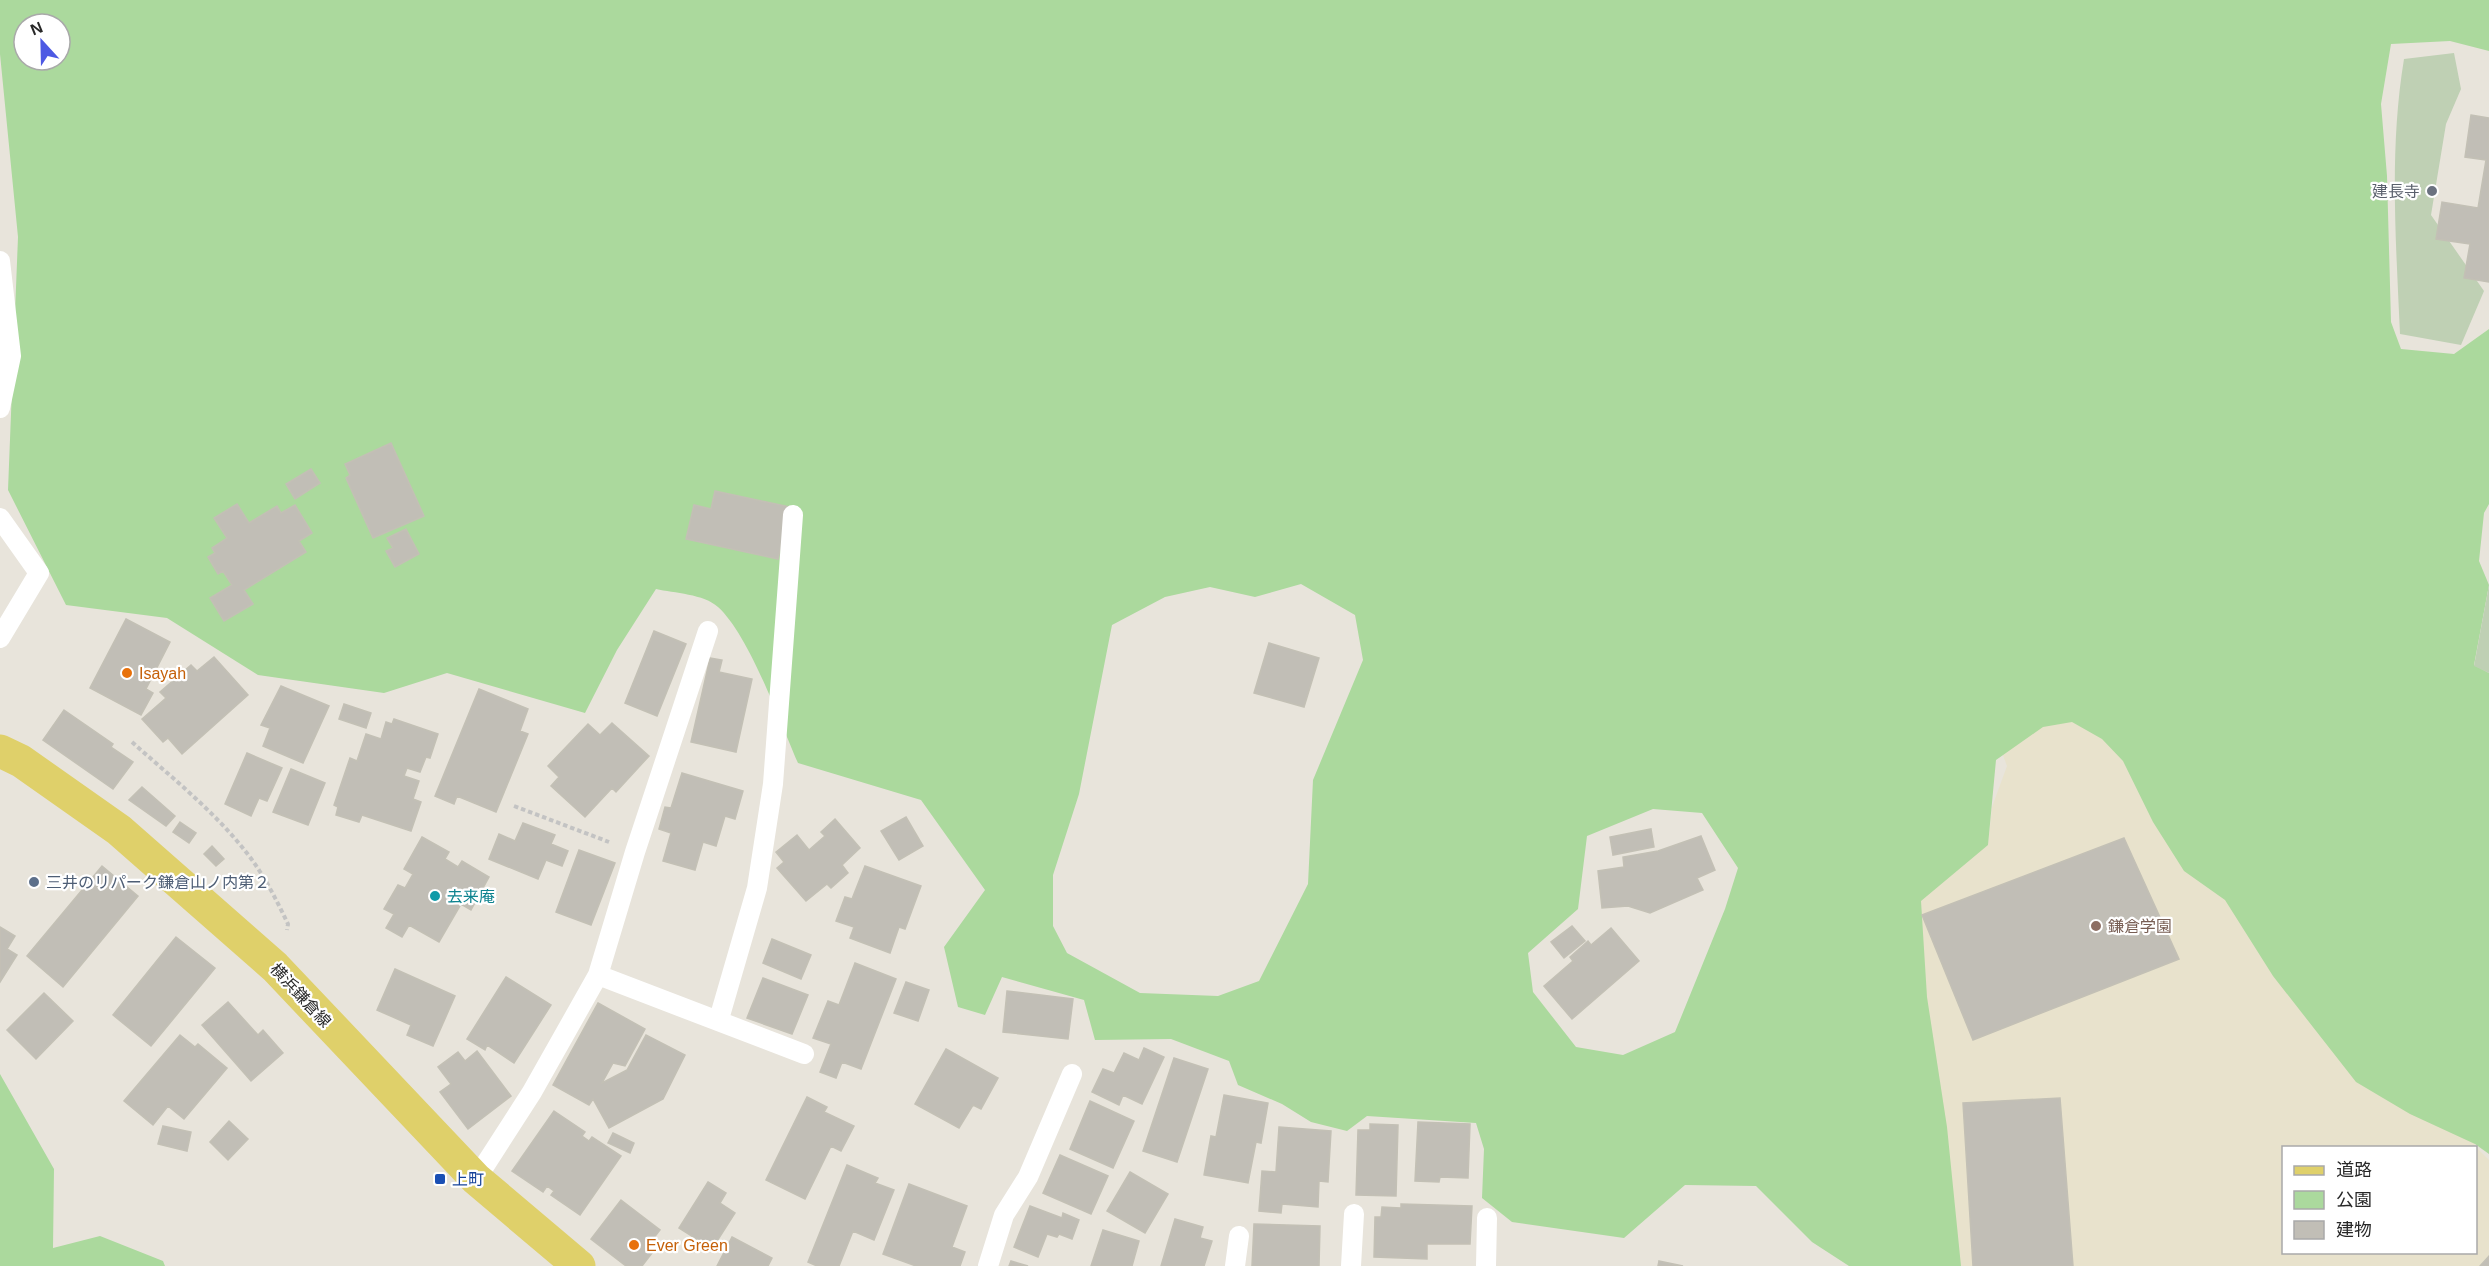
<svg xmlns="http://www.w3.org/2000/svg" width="2489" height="1266" font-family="Arial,'Noto Sans JP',sans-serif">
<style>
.education{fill:#e8e2cc;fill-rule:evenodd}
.green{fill:#abd99d;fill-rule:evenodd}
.cemetery{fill:#bfd0b4}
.building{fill:#c1beb6;stroke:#c3c0b5;stroke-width:1.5}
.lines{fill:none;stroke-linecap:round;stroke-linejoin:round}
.path{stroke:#c3c3c3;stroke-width:4;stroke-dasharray:4.5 3;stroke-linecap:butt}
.lane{stroke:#fff;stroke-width:20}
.primary{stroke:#dfd06a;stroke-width:33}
.worship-dot{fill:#6b7280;stroke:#fff;stroke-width:2}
.food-dot{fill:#e8710a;stroke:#fff;stroke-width:2}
.service-dot{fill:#5c6f8a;stroke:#fff;stroke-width:2}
.culture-dot{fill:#0f9aa8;stroke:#fff;stroke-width:2}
.education-dot{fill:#8d6e63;stroke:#fff;stroke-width:2}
.transit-dot{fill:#1a4fb4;stroke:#fff;stroke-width:2}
.labels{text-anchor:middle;stroke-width:4.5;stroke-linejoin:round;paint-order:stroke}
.worship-label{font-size:16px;fill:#5b616d;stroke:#fff;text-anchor:end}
.food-label{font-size:16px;fill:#c56008;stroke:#fff;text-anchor:start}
.service-label{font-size:16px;fill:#4e5e75;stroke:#fff;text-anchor:start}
.culture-label{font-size:16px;fill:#0d838f;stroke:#fff;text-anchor:start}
.education-label{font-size:16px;fill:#785e54;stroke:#fff;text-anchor:start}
.street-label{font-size:16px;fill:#282828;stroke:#fff}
.transit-label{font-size:16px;fill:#164399;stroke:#fff;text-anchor:start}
</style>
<rect width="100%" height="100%" fill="#e8e4db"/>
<path class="education" d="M2099,632L2468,1110L2475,1146L2489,1160V1266H1947L1907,898L1988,845L1992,807L2007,766L1976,683ZM2284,1148H2476V1252H2284Z"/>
<path class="green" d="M0,0H2489V51L2450,41L2391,44L2381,104L2387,176L2391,322L2401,349L2454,354L2489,329V504L2484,513L2479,561L2489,585L2474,665L2489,673V1154L2475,1144L2410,1114L2356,1082L2273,976L2225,900L2184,871L2153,822L2123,761L2102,739L2072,722L2043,727L1996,760L1988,845L1921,901L1927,997L1947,1127L1961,1266H1849L1812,1242L1756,1186L1685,1185L1624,1238L1512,1222L1482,1198L1484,1149L1476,1123L1367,1116L1347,1131L1311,1122L1282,1104L1238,1085L1229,1061L1171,1039L1095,1040L1084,1000L1002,977L985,1015L958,1007L944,947L985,890L921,800L798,763C780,722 749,635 718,607C704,594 674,593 656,589L617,650L585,713L447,673L384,693L258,675L167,618L66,605L8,490L18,237L0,54ZM24,24H60V60H24ZM1301,584L1355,615L1363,660L1313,780L1308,884L1259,981L1218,996L1140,993L1067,953L1053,926V875L1079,794L1112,625L1165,597L1210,587L1255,597ZM1653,809L1702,813L1738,868L1725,909L1675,1032L1623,1055L1576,1047L1533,992L1528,953L1578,909L1587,836Z
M0,1074L54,1169L53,1248L100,1236L163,1261L165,1266H0Z"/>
<path class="cemetery" d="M2454,53L2461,89L2446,124L2431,215L2484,291L2461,345L2400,334C2396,243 2389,149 2404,59Z
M2489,585V673L2474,666Z"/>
<path class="building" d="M2471,115L2489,118V282L2464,278L2470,244L2436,239L2442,202L2478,208L2486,160L2465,157Z
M391,443L424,516L373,538L346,478L350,475L345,464Z
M311,469L320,483L295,499L286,484Z
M715,491L790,507L778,559L686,539L694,505L711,509Z
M237,504L249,523L277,506L281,513L295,505L312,533L299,541L306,552L244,590L253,604L224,621L210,598L232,585L223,571L218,574L208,557L215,553L212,548L227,538L214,518Z
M406,529L419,554L395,567L386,551L393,548L387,538Z
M126,619L170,642L146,689L153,693L141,715L90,688Z
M654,631L686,644L657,716L625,703Z
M1269,643L1319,658L1304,707L1254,693Z
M214,657L248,695L182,754L168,738L163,742L142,719L166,698L160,692L191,665L197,671Z
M710,658L722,660L719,672L752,679L736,752L691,742Z
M281,686L329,706L303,763L263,746L270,728L261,725Z
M479,689L528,709L520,731L528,734L496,812L457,796L454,804L435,796Z
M344,704L371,713L366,728L339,719Z
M64,710L113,744L111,747L133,762L113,789L43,740Z
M394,719L438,734L430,758L426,757L420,772L407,768L404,776L419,781L413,799L421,802L411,831L362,815L359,822L336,815L338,807L334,805L350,758L357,761L366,734L381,739L386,722L392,724Z
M612,723L649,756L616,792L612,788L585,817L551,786L559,777L548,766L588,724L600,735Z
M247,753L282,768L267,801L259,798L251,816L225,804Z
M291,769L325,783L308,825L273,812Z
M682,773L743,791L735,819L725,816L716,846L703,842L695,870L663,861L671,833L659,829L665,807L671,808Z
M142,787L175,816L166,826L129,800Z
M906,817L923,846L899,860L881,831Z
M835,819L860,848L842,865L848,873L831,888L827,884L806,901L777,868L784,862L776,852L797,835L809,850L825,836L821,832Z
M180,822L196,833L189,843L173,832Z
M523,823L555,835L551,844L568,851L562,866L546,860L538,879L489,859L499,834L515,841Z
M1651,829L1654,847L1613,855L1610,837Z
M1701,836L1715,870L1697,878L1703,890L1650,913L1628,906L1602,908L1598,871L1624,867L1623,857L1658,851Z
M422,837L449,852L445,859L458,867L462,861L489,877L471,910L461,904L439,942L409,925L402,937L386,928L394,914L384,909L398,885L405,888L413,874L404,869Z
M2124,838L2179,959L1973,1040L1922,915Z
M212,846L224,859L216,866L204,854Z
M579,850L615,863L591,925L556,912Z
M102,866L138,896L63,987L27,956Z
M865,866L921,886L905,929L899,927L890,953L850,938L854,927L836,921L845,897L852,899Z
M1572,926L1585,941L1564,958L1551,942Z
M0,927L15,936L7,949L17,955L0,982Z
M1611,928L1639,961L1572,1019L1544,986L1573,961L1570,957L1588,941L1591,945Z
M176,937L215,968L151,1046L113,1015Z
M772,939L811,955L801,979L763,963Z
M855,963L896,979L861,1069L842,1062L836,1078L820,1072L831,1044L813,1038L828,1001L839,1005Z
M395,969L455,996L433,1046L407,1035L411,1025L377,1010Z
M506,977L551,1005L514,1063L487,1045L485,1050L467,1039Z
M763,978L808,995L792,1034L747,1018Z
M906,982L929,990L918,1021L894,1013Z
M1007,991L1073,999L1068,1039L1003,1032Z
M44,993L73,1021L36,1059L7,1030Z
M228,1002L258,1035L263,1030L283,1053L251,1081L202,1025Z
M598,1003L645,1029L625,1066L613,1063L602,1083L627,1070L646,1035L685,1055L663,1099L609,1128L593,1099L589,1105L553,1085Z
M180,1035L195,1047L198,1044L227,1068L184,1119L168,1106L153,1125L124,1101Z
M1144,1048L1164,1057L1142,1104L1123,1095L1119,1105L1092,1092L1103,1069L1114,1073L1124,1053L1139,1060Z
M946,1049L998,1078L981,1109L973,1105L959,1128L915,1104Z
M477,1051L511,1096L468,1129L440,1092L451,1084L438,1067L458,1052L465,1061Z
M1174,1058L1208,1069L1177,1162L1143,1151Z
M1224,1095L1268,1103L1261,1143L1256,1142L1248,1183L1204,1175L1211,1136L1216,1137Z
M807,1097L827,1107L824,1112L854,1126L841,1151L831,1146L805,1199L766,1180Z
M2060,1098L2073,1266H1973L1963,1103Z
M1090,1101L1134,1121L1113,1168L1070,1149Z
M554,1111L585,1132L582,1136L589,1141L592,1137L621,1156L580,1215L551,1195L554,1191L547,1186L543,1192L512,1171Z
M229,1121L248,1139L228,1160L210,1142Z
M1418,1122L1470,1124L1468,1178L1440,1177L1439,1182L1415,1181Z
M1370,1124L1398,1125L1396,1196L1356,1195L1358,1130H1370Z
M163,1126L191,1132L187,1151L158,1144Z
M1279,1127L1331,1131L1328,1182L1319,1181L1318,1207L1282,1204L1281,1213L1259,1211L1262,1171L1276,1172Z
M613,1133L634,1143L630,1153L608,1143Z
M1060,1155L1108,1176L1091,1214L1043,1193Z
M847,1165L878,1178L875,1183L894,1190L874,1240L853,1231L839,1266H817L808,1262Z
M1130,1172L1168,1194L1145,1233L1107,1211Z
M708,1182L726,1193L720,1203L735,1213L712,1249L679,1228Z
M909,1184L967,1206L952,1247L965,1252L960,1266H916L883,1254Z
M621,1200L660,1230L649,1244L655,1249L642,1266H626L591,1239Z
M1401,1204L1472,1206L1470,1244H1427V1259L1374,1257L1375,1217H1381L1382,1207L1401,1208Z
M1030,1206L1062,1218L1063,1213L1079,1220L1072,1239L1059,1234L1057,1237L1047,1234L1038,1257L1014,1247Z
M1175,1219L1203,1227L1200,1238L1212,1241L1204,1266H1161Z
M1254,1224L1320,1226L1319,1266H1252Z
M1103,1230L1139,1241L1132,1266H1091Z
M732,1237L772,1258L768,1266H717Z
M2489,1256V1266H2480Z
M1011,1261L1028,1266H1009Z
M1659,1261L1683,1266H1658Z"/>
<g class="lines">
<path class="path" d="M132,742C171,777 213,810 246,852C263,873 276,899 288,924L287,930
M514,806L609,842"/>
<path class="lane" d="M0,261L11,356L0,354
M0,408L11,356
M0,518L39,573L0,638
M598,975L804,1054
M719,1019L757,888L773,784L793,515
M476,1179L532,1092L598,975L635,852L708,631
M988,1266L1004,1215L1028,1177L1072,1074
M1235,1266L1239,1236
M1351,1266L1354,1214
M1486,1266L1487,1218"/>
<path class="primary" d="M0,751L21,761L119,830L275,967L476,1179L579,1266"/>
</g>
<circle class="worship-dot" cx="2432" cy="191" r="6"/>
<g class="food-dot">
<circle cx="127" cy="673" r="6"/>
<circle cx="634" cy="1245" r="6"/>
</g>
<circle class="service-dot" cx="34" cy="882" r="6"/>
<circle class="culture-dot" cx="435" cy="896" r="6"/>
<circle class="education-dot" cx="2096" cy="926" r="6"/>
<rect class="transit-dot" x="434" y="1173" width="12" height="12" rx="3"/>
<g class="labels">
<g class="worship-label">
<text x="2420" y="197">建長寺</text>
</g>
<g class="food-label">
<text x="139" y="679">Isayah</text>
<text x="646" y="1251">Ever Green</text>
</g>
<g class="service-label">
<text x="46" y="888">三井のリパーク鎌倉山ノ内第２</text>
</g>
<g class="culture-label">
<text x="447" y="902">去来庵</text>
</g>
<g class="education-label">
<text x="2108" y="932">鎌倉学園</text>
</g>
<g class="street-label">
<text transform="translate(301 995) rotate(47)" y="6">横浜鎌倉線</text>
</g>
<g class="transit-label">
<text x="452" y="1185">上町</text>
</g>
</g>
<rect x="2282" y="1146" width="195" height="108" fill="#ffffff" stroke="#a9a9a9" stroke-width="1.5"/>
<rect x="2294" y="1166" width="30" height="9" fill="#dfd06a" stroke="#a9a9a9" stroke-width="1.5"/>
<text x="2336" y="1176" font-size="18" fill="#282828">道路</text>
<rect x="2294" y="1191" width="30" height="18" fill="#abd99d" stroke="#a9a9a9" stroke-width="1.5"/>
<text x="2336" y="1206" font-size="18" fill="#282828">公園</text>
<rect x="2294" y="1221" width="30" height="18" fill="#c1beb6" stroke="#a9a9a9" stroke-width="1.5"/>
<text x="2336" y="1236" font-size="18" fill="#282828">建物</text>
<g transform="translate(42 42) rotate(338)"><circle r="28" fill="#ffffff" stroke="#a9a9a9" stroke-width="1.5"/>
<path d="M0-4.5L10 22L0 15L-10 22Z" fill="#4d59e3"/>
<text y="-9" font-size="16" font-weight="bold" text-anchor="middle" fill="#282828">N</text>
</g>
</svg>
